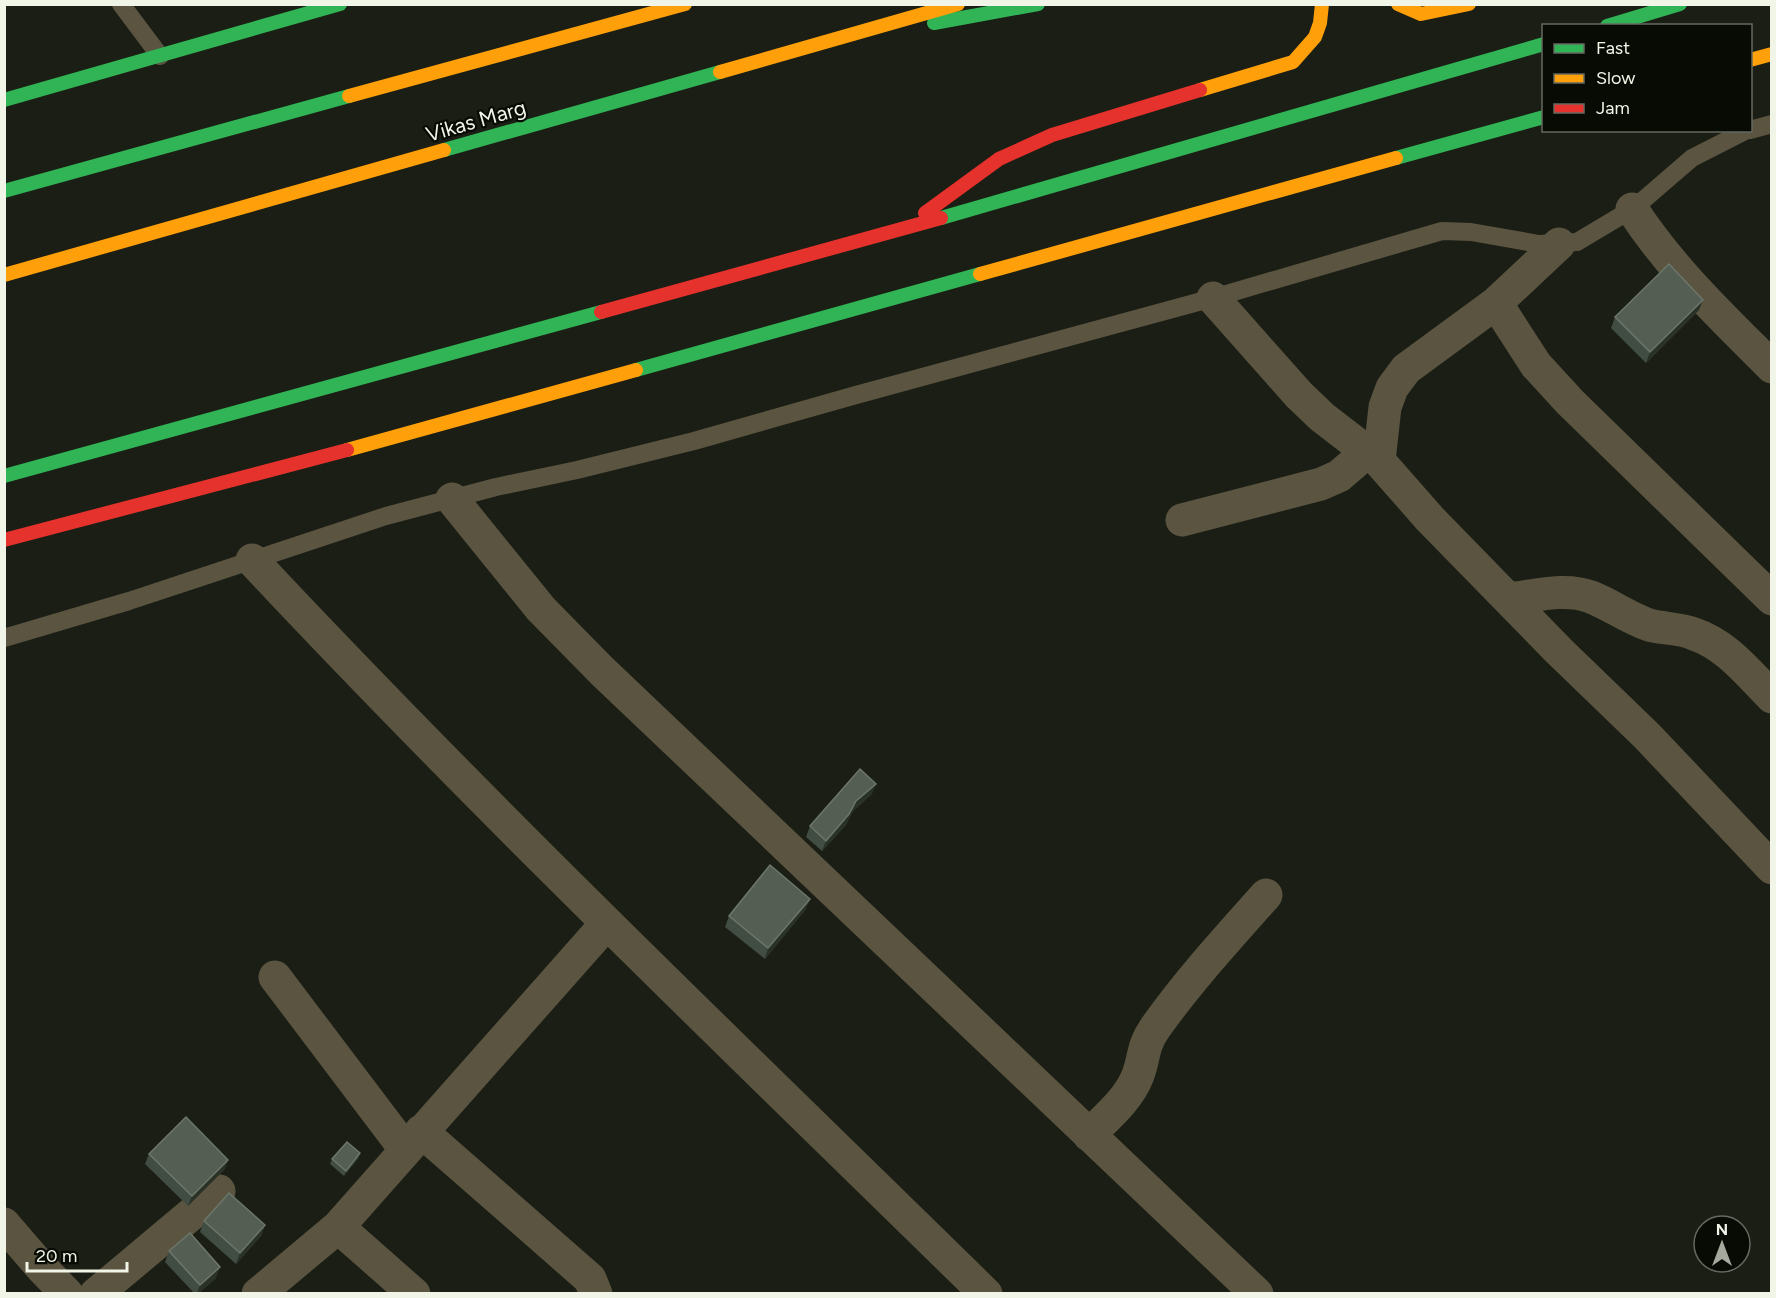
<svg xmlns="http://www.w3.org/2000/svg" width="1776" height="1298" font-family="Figtree,sans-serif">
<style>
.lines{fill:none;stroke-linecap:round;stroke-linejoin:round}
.lane{stroke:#5a5441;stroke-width:18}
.street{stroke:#5a5441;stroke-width:33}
.fast{stroke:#30b455;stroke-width:14}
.slow{stroke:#ff9f0a;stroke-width:14}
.jam{stroke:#e5322d;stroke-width:14}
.wall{fill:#414c42}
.shaded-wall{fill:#2a3228}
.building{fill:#545e53;stroke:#6d766b;stroke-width:1.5}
.labels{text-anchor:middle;stroke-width:4.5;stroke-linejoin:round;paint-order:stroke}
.street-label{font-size:21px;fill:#f1f5e8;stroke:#080b04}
</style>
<rect width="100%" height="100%" fill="#1b1e14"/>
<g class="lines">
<path class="lane" d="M121,4L160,56
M1750,130L1772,124
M4,638L129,601L386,516L496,487L577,470L694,441L856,395L1213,298L1442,231L1471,232L1539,244L1577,242L1634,208L1692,158L1747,130"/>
<path class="street" d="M1632,209C1671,269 1721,316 1772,367
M1213,298L1299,395L1322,417L1379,461L1430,519L1559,651L1647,736L1772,868
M1496,303L1536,365L1570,402L1772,599
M1379,461L1385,407L1392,388L1406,369L1496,303L1559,244
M452,499L541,609L602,671L1257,1294
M1182,520L1321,484L1339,476L1367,452
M252,560C488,812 739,1052 986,1294
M1509,599C1535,596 1565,587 1591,597C1611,605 1629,618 1649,625C1664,629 1680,628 1694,634C1727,645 1748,673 1772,697
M275,977L405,1149
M421,1131L590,1279L596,1294
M1089,1135C1107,1117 1129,1099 1138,1075C1145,1056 1142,1047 1155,1028C1188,981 1228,938 1266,895
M4,1224L41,1267L67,1294
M338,1227L414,1294
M96,1294L219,1191
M258,1294L338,1227L607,923"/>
<path class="fast" d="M934,23L1038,4
M1607,26L1680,4
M4,100L340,4
M444,150L720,72
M1396,158L1544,117
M4,191L349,96
M941,218L1544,44
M636,370L980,274
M4,476L601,312"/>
<path class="slow" d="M1398,4L1421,14L1469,4
M1750,60L1772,54
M720,72L958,4
M1200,90L1293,62L1315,37L1320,23L1322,4
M349,96L685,4
M980,274L1396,158
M4,275L444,150
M347,450L636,370"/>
<path class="jam" d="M925,213L999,159L1052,135L1200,90
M601,312L941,218
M4,540L347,450"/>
</g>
<path class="wall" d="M1699,310L1646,363L1611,328L1615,317Z
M872,794L852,812L846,825L822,851L806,837L810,826Z
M806,909L765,959L725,927L729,916Z
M360,1153L358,1159L344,1176L330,1164L332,1159Z
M149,1154L228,1160L224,1170L188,1206L145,1164Z
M204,1221L265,1225L261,1236L236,1264L200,1232Z
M169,1251L216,1278L199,1293H194L165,1262Z"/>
<path class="shaded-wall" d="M1703,300L1699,310L1646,363L1650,352Z
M876,784L872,794L852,812L846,825L822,851L826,841L856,801Z
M810,899L806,909L765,959L768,948Z
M360,1153L358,1159L344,1176L346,1171Z
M228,1160L224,1170L188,1206L192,1196Z
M265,1225L261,1236L236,1264L240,1253Z
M220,1267L216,1278L199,1293H197L200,1285Z"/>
<path class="building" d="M1669,264L1703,300L1650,352L1615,317Z
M860,769L876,784L856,801L849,814L826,841L810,826Z
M770,865L810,899L768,948L729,916Z
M186,1117L228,1160L192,1196L149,1154Z
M347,1142L360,1153L346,1171L332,1159Z
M229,1193L265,1225L240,1253L204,1221Z
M190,1233L220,1267L200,1285L169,1251Z"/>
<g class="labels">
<g class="street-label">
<text transform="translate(476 121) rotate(-16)" y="7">Vikas Marg</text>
</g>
</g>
<rect width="1776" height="1298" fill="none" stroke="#f1f5e8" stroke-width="12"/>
<rect x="1542" y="24" width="210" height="108" fill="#080b04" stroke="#65695f" stroke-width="1.5"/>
<rect x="1554" y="44" width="30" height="9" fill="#30b455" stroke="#65695f" stroke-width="1.5"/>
<text x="1596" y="54" font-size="18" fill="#f1f5e8">Fast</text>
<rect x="1554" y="74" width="30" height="9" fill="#ff9f0a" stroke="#65695f" stroke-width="1.5"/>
<text x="1596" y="84" font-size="18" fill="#f1f5e8">Slow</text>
<rect x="1554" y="104" width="30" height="9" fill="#e5322d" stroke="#65695f" stroke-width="1.5"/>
<text x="1596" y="114" font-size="18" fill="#f1f5e8">Jam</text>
<g transform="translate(1722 1244)"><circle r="28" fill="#080b04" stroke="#65695f" stroke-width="1.5"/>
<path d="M0-4.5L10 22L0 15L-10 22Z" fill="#a6aa9e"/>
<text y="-9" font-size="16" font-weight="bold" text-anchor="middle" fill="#f1f5e8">N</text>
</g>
<path d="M27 1262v9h100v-9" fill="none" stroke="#f1f5e8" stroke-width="3"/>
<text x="36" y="1262" font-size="18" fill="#f1f5e8" stroke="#080b04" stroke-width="4.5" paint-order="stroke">20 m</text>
</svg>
